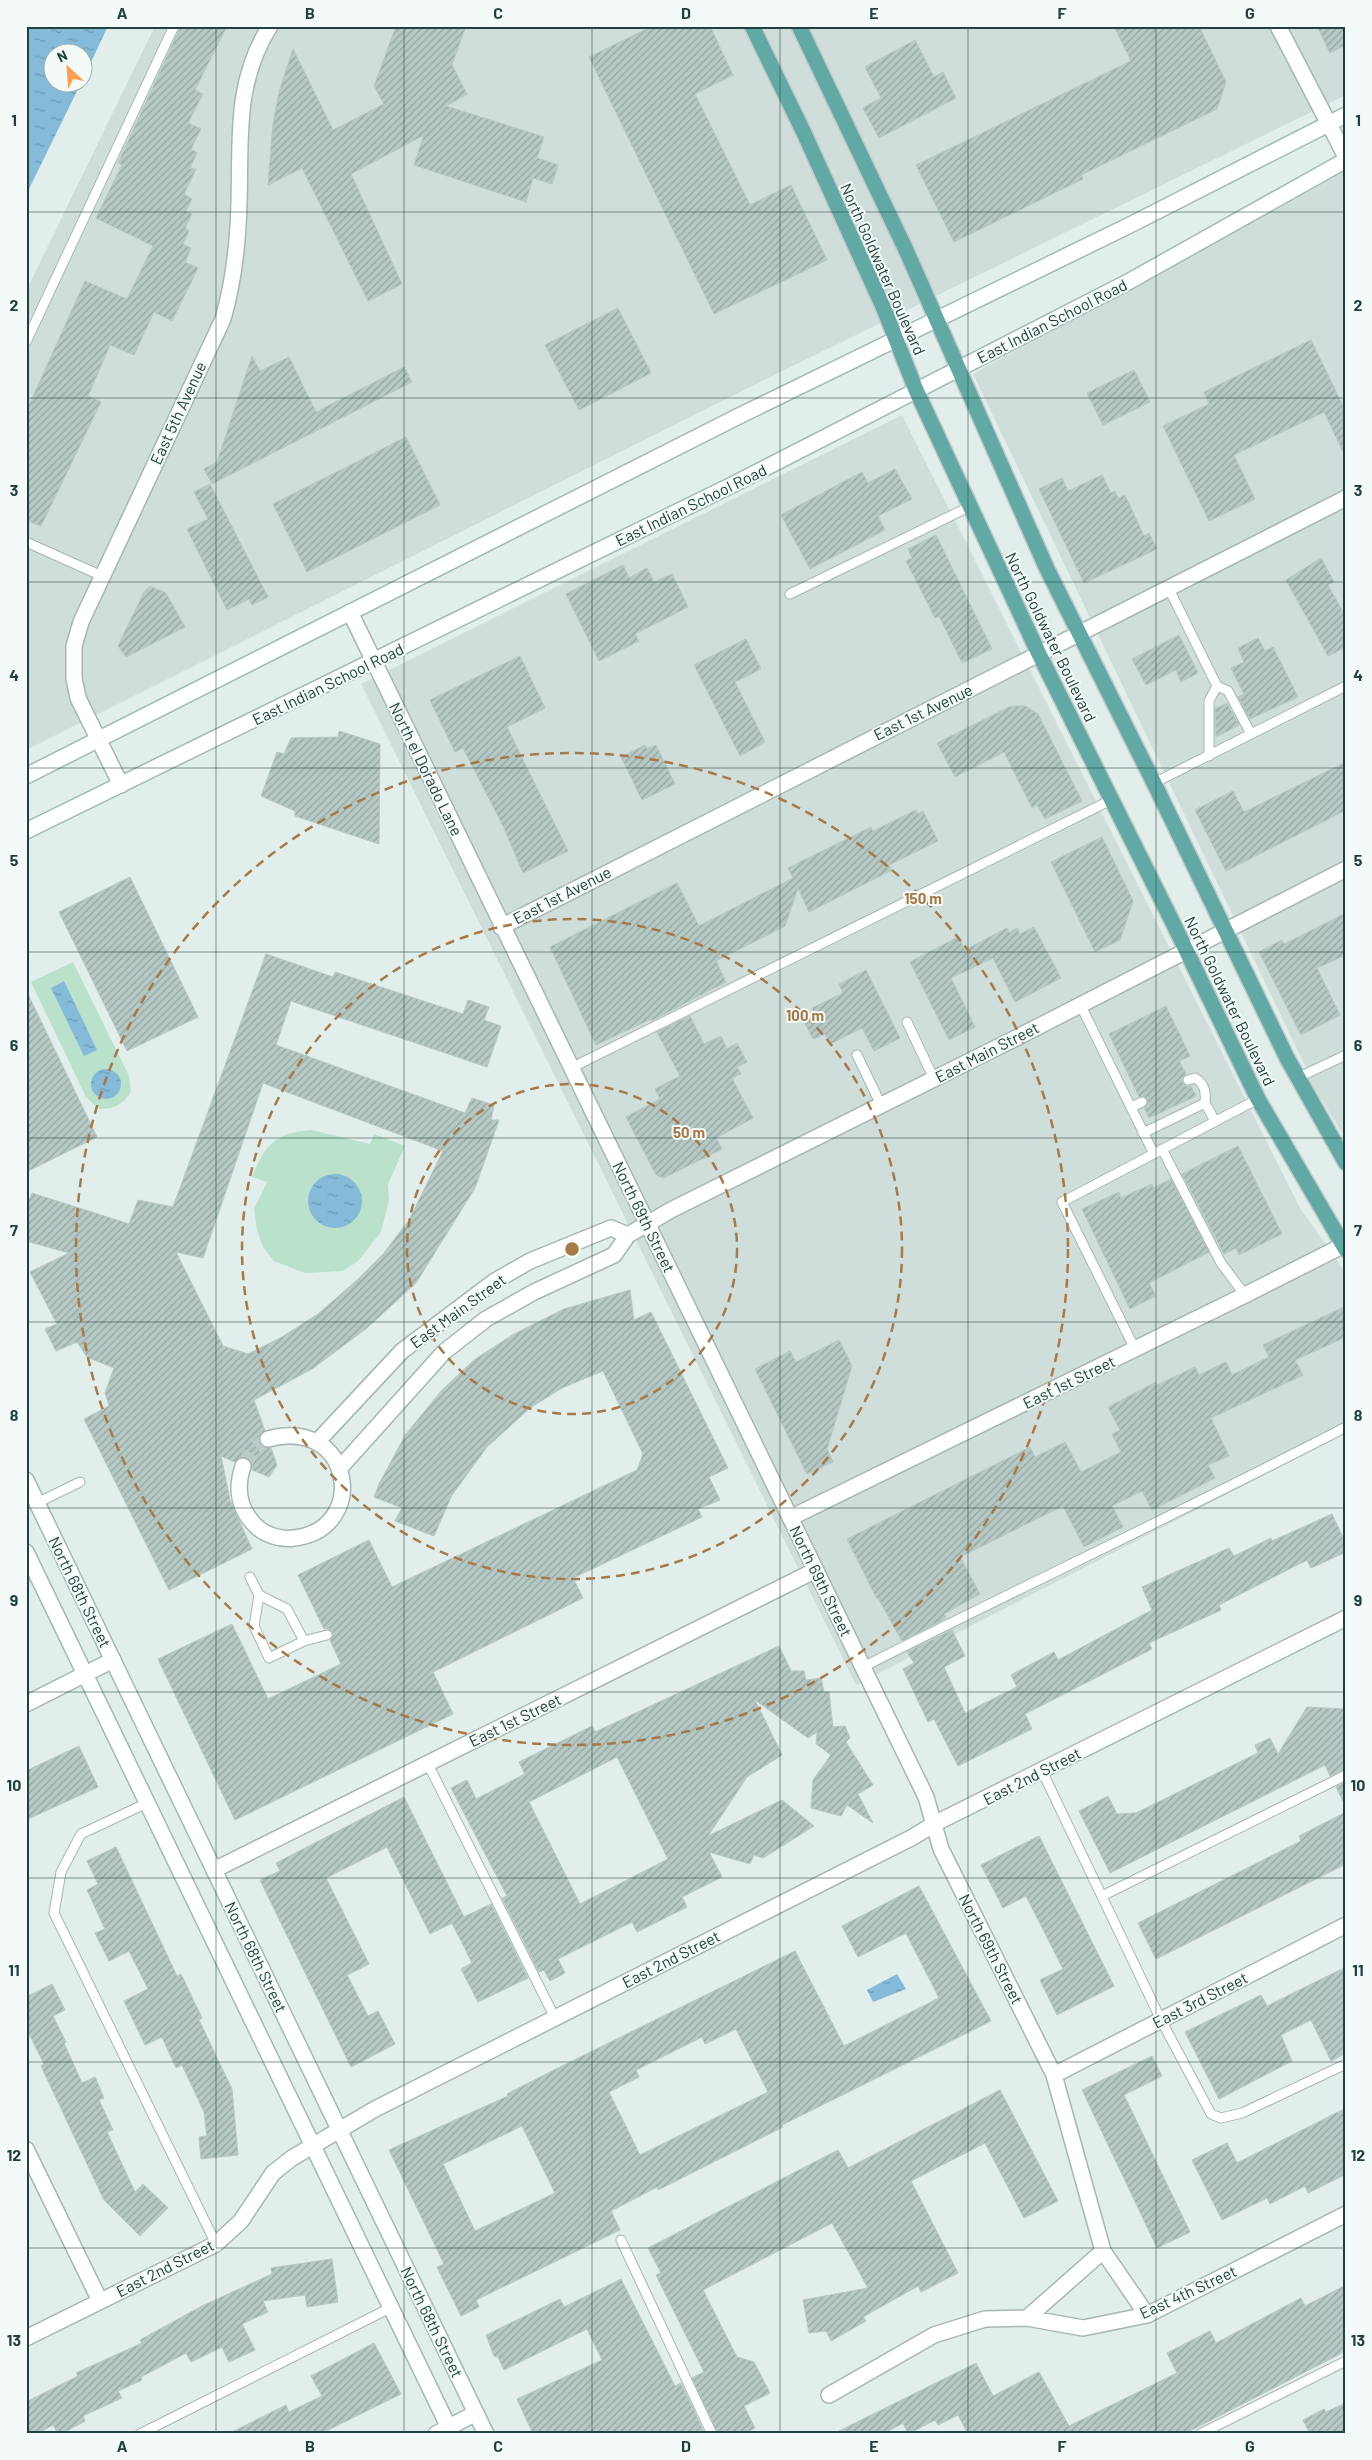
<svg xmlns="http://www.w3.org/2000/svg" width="1372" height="2460" font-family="Barlow,sans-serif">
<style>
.built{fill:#d0dedb}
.park{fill:#b9e1cc}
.water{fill:url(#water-ripples)}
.building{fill:url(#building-hatch);stroke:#b4c9c4;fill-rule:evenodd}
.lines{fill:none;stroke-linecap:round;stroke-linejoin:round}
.minor-tunnel{stroke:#bbcbc9;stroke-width:15;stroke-dasharray:15 8;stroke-linecap:butt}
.service-casing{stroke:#a4b7b4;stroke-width:11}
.minor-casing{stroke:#a4b7b4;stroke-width:18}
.tertiary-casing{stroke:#a4b7b4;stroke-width:18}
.secondary-casing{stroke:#9fbbb7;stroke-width:18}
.primary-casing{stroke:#c1cac9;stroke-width:18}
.service{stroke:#fff;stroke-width:9}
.minor{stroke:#fff;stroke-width:15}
.tertiary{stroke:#fff;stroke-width:15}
.secondary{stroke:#fff;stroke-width:15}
.primary{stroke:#62a8a5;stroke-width:15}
.grid{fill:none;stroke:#20413f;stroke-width:1;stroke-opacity:0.55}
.ring{fill:none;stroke:#a67949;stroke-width:2.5;stroke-dasharray:9 6}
.labels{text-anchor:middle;stroke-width:4;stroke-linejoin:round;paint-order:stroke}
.street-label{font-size:16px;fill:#20413f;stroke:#f3faf8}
.centre{fill:#a67949;stroke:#f3faf8;stroke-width:2.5}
.ring-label{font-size:15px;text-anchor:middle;font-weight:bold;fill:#a67949;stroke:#f3faf8;stroke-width:4;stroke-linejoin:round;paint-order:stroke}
.neatline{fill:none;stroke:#20413f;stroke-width:2}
.grid-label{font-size:16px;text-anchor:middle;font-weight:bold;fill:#20413f}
</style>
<defs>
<pattern id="water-ripples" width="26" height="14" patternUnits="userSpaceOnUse" patternTransform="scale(1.25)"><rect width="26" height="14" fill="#85bad9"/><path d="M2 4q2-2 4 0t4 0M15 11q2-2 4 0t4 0" fill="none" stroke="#6c99b1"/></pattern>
<pattern id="building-hatch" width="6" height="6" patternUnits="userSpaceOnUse" patternTransform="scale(1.25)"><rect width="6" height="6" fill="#b7c9c5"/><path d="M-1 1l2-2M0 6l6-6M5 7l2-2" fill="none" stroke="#94a5a1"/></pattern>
</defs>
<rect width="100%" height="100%" fill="#e2eeeb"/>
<path class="built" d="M155,26H1346V95L750,387L26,750V291Z
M1346,168V1050L1307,1070L973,374Z
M902,415L1300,1208L1346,1273V1433L856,1685L361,684Z
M1346,1058V1139L1308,1078Z"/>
<path class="park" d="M73,962L129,1076L131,1092C122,1105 114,1109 99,1109L86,1097L31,982Z
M312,1130L370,1144L374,1134L405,1146L388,1184L389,1200L381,1232L358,1261L343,1271L305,1273L274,1261L263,1247L257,1230L254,1209L267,1182L252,1177C264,1145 277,1132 312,1130Z"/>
<path class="water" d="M26,26H108L83,79L82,52H52V82L81,83L26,195Z
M64,981L97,1050L84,1056L51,988Z
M91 1084a15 15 0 1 1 30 0a15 15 0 1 1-30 0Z
M308 1201a27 27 0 1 1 54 0a27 27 0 1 1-54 0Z
M897,1974L906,1989L873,2002L867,1990Z"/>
<path class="building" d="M181,26H227L195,90L203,94L188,123L201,129L191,149L197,153L190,168L196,169L184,194L192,199L186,211L192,214L185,228L189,231L183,244L191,248L185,262L198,268L172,321L154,312L134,355L110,345L88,396L101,402L41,526L26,520V412L85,281L127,299L153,246L96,218L122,165L118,163Z
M396,26H466L452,65L467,94L446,106L544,137L537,158L558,165L552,184L533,178L526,202L414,165L424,135L351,174L402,284L368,301L302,168L268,185L273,123L279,92L293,49L333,130L384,104L374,86Z
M653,26H710L733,75L695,94L750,205L791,185L827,260L714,314L589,57Z
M1114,26H1199L1226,82L1217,109L1081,175L1083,179L954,242L916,165L1131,61Z
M1317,26H1346V45L1330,53Z
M915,40L934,77L943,72L956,98L879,138L863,108L881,98L865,67Z
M618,308L651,373L579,410L545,345Z
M1311,340L1346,412V458L1324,412L1234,455L1255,499L1209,521L1163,426L1209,404L1204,392Z
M252,356L260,371L289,357L316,412L404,367L412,382L212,484L204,469L217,462Z
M1134,370L1150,402L1103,425L1087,393Z
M406,437L440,505L307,572L273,504Z
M895,469L912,499L878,516L885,530L810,569L781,515L862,472L868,483Z
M1102,475L1111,493L1115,491L1118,498L1125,495L1144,536L1149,533L1157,549L1084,583L1039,489L1062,478L1068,491Z
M210,484L268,597L252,605L249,599L227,610L187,529L208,519L194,492Z
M936,535L992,649L962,663L939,616L935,618L906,561L912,558L908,549Z
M1321,558L1334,582L1328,585L1346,617V647L1328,656L1286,580Z
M623,565L629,578L647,568L654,582L672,574L688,607L635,634L639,641L599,661L566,594Z
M150,586L166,593L185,627L126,657L118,646L144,592Z
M1179,635L1198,673L1181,682L1176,670L1146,685L1132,659Z
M1258,638L1265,651L1273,647L1298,697L1250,719L1238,697L1244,694L1231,668L1244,662L1238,648Z
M746,639L761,669L735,682L765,742L740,756L694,665Z
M520,656L545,708L507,727L568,851L523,873L503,826L463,748L455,752L430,700Z
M1227,703L1239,725L1216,737L1215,709Z
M1016,706H1025L1038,714L1082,801L1045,819L1037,805L1032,808L1004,752L955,777L937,743L1009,707Z
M339,731L380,744L379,844L295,816V811L261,796L277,752L284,754L291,738L338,737Z
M645,745L647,749L656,745L675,784L642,800L621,757Z
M1346,762V810L1226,871L1195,810L1233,791L1244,812Z
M916,810L918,814L923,811L938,841L889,865L892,870L809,912L798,888L785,926L716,961L726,982L651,1021V1019L596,1045L550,947L677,883L699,926L793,878L788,868L871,827L873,831Z
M1102,837L1133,901L1120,940L1095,952L1051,862Z
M130,877L198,1017L127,1051L59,912Z
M1346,913V955L1317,968L1340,1015L1301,1035L1259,952L1282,940L1284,944Z
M1034,927L1061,978L1015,1002L993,958L951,978L975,1027L949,1040L910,962L958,937L965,950L1007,928L1009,933L1017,928L1020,934Z
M266,954L333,977L335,972L463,1014L468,1000L489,1007L484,1020L501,1026L487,1067L291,1001L276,1045L465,1113L472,1098L494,1105L491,1120H499L475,1188L416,1283L367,1328L312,1369L254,1400L265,1431L260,1435L259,1440L264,1447L271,1448L277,1465L269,1477L252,1470V1463L246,1457H240L235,1462L221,1456L230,1500L252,1549L169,1590L84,1419L109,1406L105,1393L114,1368L87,1357L77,1342L56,1351L45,1329L57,1324L30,1272L69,1253L26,1241V1207L32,1193L129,1224L138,1200L173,1207ZM263,1083L443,1151L409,1220L384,1253L356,1281L318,1314L282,1337L248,1354L223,1346L176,1252L203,1258Z
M866,970L900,1038L874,1051L862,1028L830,1044L825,1034L813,1039L801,1016L813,1011L812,1008L843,993L839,984Z
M26,990L97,1137L26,1172Z
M1166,1006L1190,1056L1179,1061L1186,1074L1182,1078V1082L1186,1086H1191L1196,1096L1149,1118L1144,1108L1148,1103L1147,1099L1143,1096L1139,1097L1109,1034Z
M690,1016L704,1044L721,1036L727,1049L737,1043L747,1062L737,1067L741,1074L732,1078L753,1118L716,1138L722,1149L664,1178L656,1175L626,1117L660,1099L655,1089L680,1076L657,1032Z
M1238,1146L1282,1234L1239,1255L1236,1248L1224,1254L1182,1174Z
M1171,1179L1209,1252L1149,1283L1156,1296L1130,1309L1082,1209L1119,1192L1121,1198L1152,1184L1153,1188Z
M630,1290L634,1320L651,1312L728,1468L709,1477L720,1500L698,1509L702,1517L573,1578L583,1598L433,1672L453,1714L235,1820L158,1659L232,1624L268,1699L341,1664L330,1640L333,1633L329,1629H324L298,1575L369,1540L392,1587L637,1470L643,1454L603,1371L562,1388L530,1408L487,1447L452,1495L434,1536L395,1521L402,1508L374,1497L380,1482L406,1434L442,1390L474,1360L514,1334L564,1309Z
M1346,1306V1337L1295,1360L1303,1375L1211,1418L1229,1456L1208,1465L1215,1478L1152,1510L1142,1491L1112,1506L1123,1527L1084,1547L1063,1506L960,1557L980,1594L944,1614L946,1618L902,1641L878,1598L877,1599L847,1539L1030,1447L1035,1457L1065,1442L1081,1472L1121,1452L1112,1434L1120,1430L1108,1407L1156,1382L1157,1385L1195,1367L1199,1375L1226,1362L1232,1375L1269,1357L1263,1345Z
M839,1340L852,1366L827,1449L833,1462L807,1474L755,1369L790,1351L796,1362Z
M1332,1514L1346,1544V1552L1311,1568L1307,1560L1219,1605L1221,1610L1149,1643L1152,1649L1025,1714L1032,1729L958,1766L934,1719L928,1722L903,1669L914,1663L907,1652L952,1630L965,1656L944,1667L965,1713L1017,1687L1011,1675L1054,1652L1058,1660L1152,1610L1142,1587L1229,1548L1234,1556L1271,1538L1272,1541Z
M779,1646L791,1671H804L806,1680L821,1678L824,1692H829L833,1727L845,1726L850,1738L846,1742L873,1785L858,1794L873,1823L847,1805L841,1816L811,1808L813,1780L831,1755L816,1744L817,1732L808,1738L755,1700L782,1755L747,1777L708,1836L782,1800L814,1826L763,1858L754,1855L750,1864L709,1852L722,1877L682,1897L687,1907L637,1932L632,1922L558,1959L565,1973L550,1981L544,1970L539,1972L502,1898L507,1896L451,1788L467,1780L476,1799L525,1774L519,1762L592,1726L595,1732ZM617,1757L668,1859L580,1904L529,1802Z
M1307,1707L1346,1709V1769L1330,1776L1325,1765L1110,1873L1079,1811L1108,1796L1117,1814L1136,1813L1258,1753L1255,1745L1270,1738L1278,1754Z
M79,1746L98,1787L26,1820V1771Z
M1346,1782V1807L1336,1787Z
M404,1797L464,1917L491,1904L528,1978L478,2002L461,1969L472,1963L452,1923L430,1934L387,1847L326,1878L369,1964L347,1975L368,2016L378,2011L395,2044L351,2067L260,1880L280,1871L276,1863Z
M1346,1812V1864L1156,1959L1138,1923L1301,1841L1299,1836Z
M1039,1836L1114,1986L1057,2015L1040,1980L1063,1969L1026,1896L1003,1908L981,1865Z
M116,1847L177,1976L181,1974L202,2018L199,2020L232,2089L238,2155L201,2159L199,2137L207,2136L204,2112L182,2065L176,2068L162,2037L145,2045L124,2001L148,1989L129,1951L109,1961L95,1933L105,1929L87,1890L98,1884L87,1861Z
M919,1886L991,2021L782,2125L783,2127L658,2190L657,2187L611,2211L620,2230L476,2300L479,2307L461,2316L437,2267L444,2264L389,2150L508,2096L507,2094L552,2071L795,1951L844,2046L939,1998L906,1933L858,1957L842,1926ZM736,2029L768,2092L640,2155L609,2092L639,2077L636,2070L702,2037L705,2044ZM522,2126L555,2193L475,2231L443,2164Z
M1346,1967V2053L1331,2061L1311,2020L1281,2035L1292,2061L1219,2099L1185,2032L1261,1995L1267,2006Z
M52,1984L65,2010L53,2016L66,2042L64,2043L82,2083L95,2077L104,2098L99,2100L113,2130L107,2132L135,2192L143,2184L168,2208L140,2236L104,2200L41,2066L44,2064L26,2028V1997Z
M1152,2056L1162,2076L1124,2095L1190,2232L1157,2248L1082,2090Z
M1000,2090L1058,2201L1024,2218L985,2143L911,2181L958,2273L921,2292L918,2286L863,2317L866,2321L831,2341L826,2331L809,2333L803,2300L868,2288L832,2223L703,2290L737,2357L754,2362L770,2393L744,2406L755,2428L744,2434H718L692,2378L704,2372L656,2275L661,2273L648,2248L838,2150L848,2168Z
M1346,2108V2174L1308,2193L1305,2186L1270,2204L1267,2198L1222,2220L1192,2160L1227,2143L1237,2163Z
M332,2259L338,2302L307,2307L305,2295L263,2301L268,2312L242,2324L255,2350L229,2362L222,2347L191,2362L186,2353L141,2377L142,2380L118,2391L122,2398L83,2416L85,2421L61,2434H58L53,2425L36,2434H26V2402L78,2376L76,2373L142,2343L140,2340L202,2306L272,2274L271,2268Z
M621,2279L675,2386L681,2383L705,2434H533L517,2399L602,2360L587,2329L504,2370L498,2357L494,2356L486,2335L560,2299L564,2307Z
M1346,2285V2351L1184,2434H968L958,2415L938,2425L935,2420L908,2434L903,2423L883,2434H833L976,2363L993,2396L1039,2372L1069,2426L1177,2373L1167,2353L1210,2331L1216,2343L1301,2298L1305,2306Z
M374,2343L401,2394L320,2434H228L286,2405L289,2412L322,2396L311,2376Z
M1346,2403V2434H1310L1303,2420L1324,2409L1326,2412Z"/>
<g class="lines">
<path class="minor-tunnel" d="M243,1466L253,1450L268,1439"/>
<defs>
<path id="service" d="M26,342L174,26
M26,542L102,576
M1169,589L1217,686L1228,691L1251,734
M790,594L971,506
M1209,756V701L1217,686
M1154,783L1346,686
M1080,1004L1154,1154
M907,1022L934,1079
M857,1055L881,1105
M571,1068L1111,800
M1297,1078L1346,1055
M1188,1080L1195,1078C1205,1084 1206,1092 1205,1103
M1131,1107L1142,1102
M1143,1133L1205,1103L1215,1121
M1162,1149L1221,1263L1245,1295
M1135,1349L1062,1202L1258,1099
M37,1503L80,1482
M250,1577L259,1595L287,1609L304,1641L269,1658L254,1626L259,1595
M304,1641L327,1635
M863,1667C1023,1586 1186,1510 1346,1427
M428,1764L555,2018
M1042,1771L1161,2020L1211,2114L1221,2118L1242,2113L1346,2064
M147,1803L81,1834L61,1872L54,1913L216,2244
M1102,1896L1346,1775
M621,2240L712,2434
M140,2434L392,2307
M1200,2434L1346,2361"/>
<path id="minor" d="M350,612L926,1797L941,1849L1054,2075L1103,2251L1147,2315
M121,785L78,698L74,678V646L81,622L223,319C234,281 238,243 239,203C241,140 234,83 270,26
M501,927L1346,498
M317,1442L402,1351L495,1281L530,1261L611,1228L628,1235
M243,1466C236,1487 238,1508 255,1525C264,1535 281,1540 294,1538C369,1530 354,1416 268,1439
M339,1469L444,1352L486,1319L534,1292L614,1255L628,1235L671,1210L1014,1039L1346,869
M790,1518L1245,1295L1346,1244
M26,1704L113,1660
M214,1870L816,1570
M1054,2075L1346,1925
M26,2149L100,2301
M1027,2318L1103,2251
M26,2338L216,2244L241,2221L273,2173L292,2158L375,2109L913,1837L934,1824L1346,1618
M829,2395L934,2335L985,2319L1027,2318L1083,2328L1147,2315L1346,2214
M436,2434L476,2413"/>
<path id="tertiary" d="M1278,26L1346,157"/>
<path id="secondary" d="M26,776L739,416L1134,223L1346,115
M26,831L734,484L1128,282L1346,160
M26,1480L486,2434
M26,1552L452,2434"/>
<path id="primary" d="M752,26L804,133L884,309L916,390L1039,654L1173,923L1258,1099L1346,1250
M799,26L906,250L1047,569L1154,783L1287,1058L1346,1163"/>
</defs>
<use href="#service" class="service-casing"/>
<use href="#minor" class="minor-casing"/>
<use href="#tertiary" class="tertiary-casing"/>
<use href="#secondary" class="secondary-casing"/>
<use href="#primary" class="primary-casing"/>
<use href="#service" class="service"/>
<use href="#minor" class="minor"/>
<use href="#tertiary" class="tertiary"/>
<use href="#secondary" class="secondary"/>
<use href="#primary" class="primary"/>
</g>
<path class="grid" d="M216,26V2434M404,26V2434M592,26V2434M780,26V2434M968,26V2434M1156,26V2434M26,212H1346M26,398H1346M26,582H1346M26,768H1346M26,952H1346M26,1138H1346M26,1322H1346M26,1508H1346M26,1692H1346M26,1878H1346M26,2062H1346M26,2248H1346"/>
<g class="ring">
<circle cx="572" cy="1249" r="165"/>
<circle cx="572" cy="1249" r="330"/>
<circle cx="572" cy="1249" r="496"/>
</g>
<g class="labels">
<g class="street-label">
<text transform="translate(883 269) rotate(66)" y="6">North Goldwater Boulevard</text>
<text transform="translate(1052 321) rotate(-27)" y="6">East Indian School Road</text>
<text transform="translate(178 413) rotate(-65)" y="6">East 5th Avenue</text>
<text transform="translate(691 505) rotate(-26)" y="6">East Indian School Road</text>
<text transform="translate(1051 637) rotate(64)" y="6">North Goldwater Boulevard</text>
<text transform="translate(328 684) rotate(-26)" y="6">East Indian School Road</text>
<text transform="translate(923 712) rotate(-26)" y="6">East 1st Avenue</text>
<text transform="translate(426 769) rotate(64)" y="6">North el Dorado Lane</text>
<text transform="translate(562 895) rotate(-27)" y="6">East 1st Avenue</text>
<text transform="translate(1230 1001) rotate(64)" y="6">North Goldwater Boulevard</text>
<text transform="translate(987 1052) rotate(-27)" y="6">East Main Street</text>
<text transform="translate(644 1217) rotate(64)" y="6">North 69th Street</text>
<text transform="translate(458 1311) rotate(-36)" y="6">East Main Street</text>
<text transform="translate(1069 1382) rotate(-26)" y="6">East 1st Street</text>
<text transform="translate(821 1581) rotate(64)" y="6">North 69th Street</text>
<text transform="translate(80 1592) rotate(64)" y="6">North 68th Street</text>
<text transform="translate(515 1720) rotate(-26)" y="6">East 1st Street</text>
<text transform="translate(1032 1776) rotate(-27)" y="6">East 2nd Street</text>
<text transform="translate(991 1949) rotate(63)" y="6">North 69th Street</text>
<text transform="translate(256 1957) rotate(64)" y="6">North 68th Street</text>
<text transform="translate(671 1959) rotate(-27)" y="6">East 2nd Street</text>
<text transform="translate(1200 2000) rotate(-27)" y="6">East 3rd Street</text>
<text transform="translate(165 2268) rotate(-27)" y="6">East 2nd Street</text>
<text transform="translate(1188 2292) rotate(-25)" y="6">East 4th Street</text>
<text transform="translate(432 2322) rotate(64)" y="6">North 68th Street</text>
</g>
</g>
<circle cx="572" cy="1249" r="8" class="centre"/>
<g class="ring-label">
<text x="923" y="904">150 m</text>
<text x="805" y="1021">100 m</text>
<text x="689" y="1138">50 m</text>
</g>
<rect width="1372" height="2460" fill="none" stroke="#f3faf8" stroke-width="55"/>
<g transform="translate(68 68) rotate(334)"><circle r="24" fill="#f3faf8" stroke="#9fb0ae"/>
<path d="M0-4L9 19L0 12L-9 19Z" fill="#ff9f4f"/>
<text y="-8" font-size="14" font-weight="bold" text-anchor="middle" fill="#20413f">N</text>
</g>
<rect x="28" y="28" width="1316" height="2404" class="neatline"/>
<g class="grid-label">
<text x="122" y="19">A</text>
<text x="310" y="19">B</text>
<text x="498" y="19">C</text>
<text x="686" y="19">D</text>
<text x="874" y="19">E</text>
<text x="1062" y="19">F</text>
<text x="1250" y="19">G</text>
<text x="14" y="126">1</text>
<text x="1358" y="126">1</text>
<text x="14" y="311">2</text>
<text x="1358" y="311">2</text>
<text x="14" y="496">3</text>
<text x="1358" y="496">3</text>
<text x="14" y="681">4</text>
<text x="1358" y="681">4</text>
<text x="14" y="866">5</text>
<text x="1358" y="866">5</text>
<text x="14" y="1051">6</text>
<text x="1358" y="1051">6</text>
<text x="14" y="1236">7</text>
<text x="1358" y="1236">7</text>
<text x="14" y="1421">8</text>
<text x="1358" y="1421">8</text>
<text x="14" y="1606">9</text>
<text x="1358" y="1606">9</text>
<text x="14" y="1791">10</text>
<text x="1358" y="1791">10</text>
<text x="14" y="1976">11</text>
<text x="1358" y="1976">11</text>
<text x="14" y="2161">12</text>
<text x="1358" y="2161">12</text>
<text x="14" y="2346">13</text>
<text x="1358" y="2346">13</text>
<text x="122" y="2452">A</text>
<text x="310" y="2452">B</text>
<text x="498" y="2452">C</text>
<text x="686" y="2452">D</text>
<text x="874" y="2452">E</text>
<text x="1062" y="2452">F</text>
<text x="1250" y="2452">G</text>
</g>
</svg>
